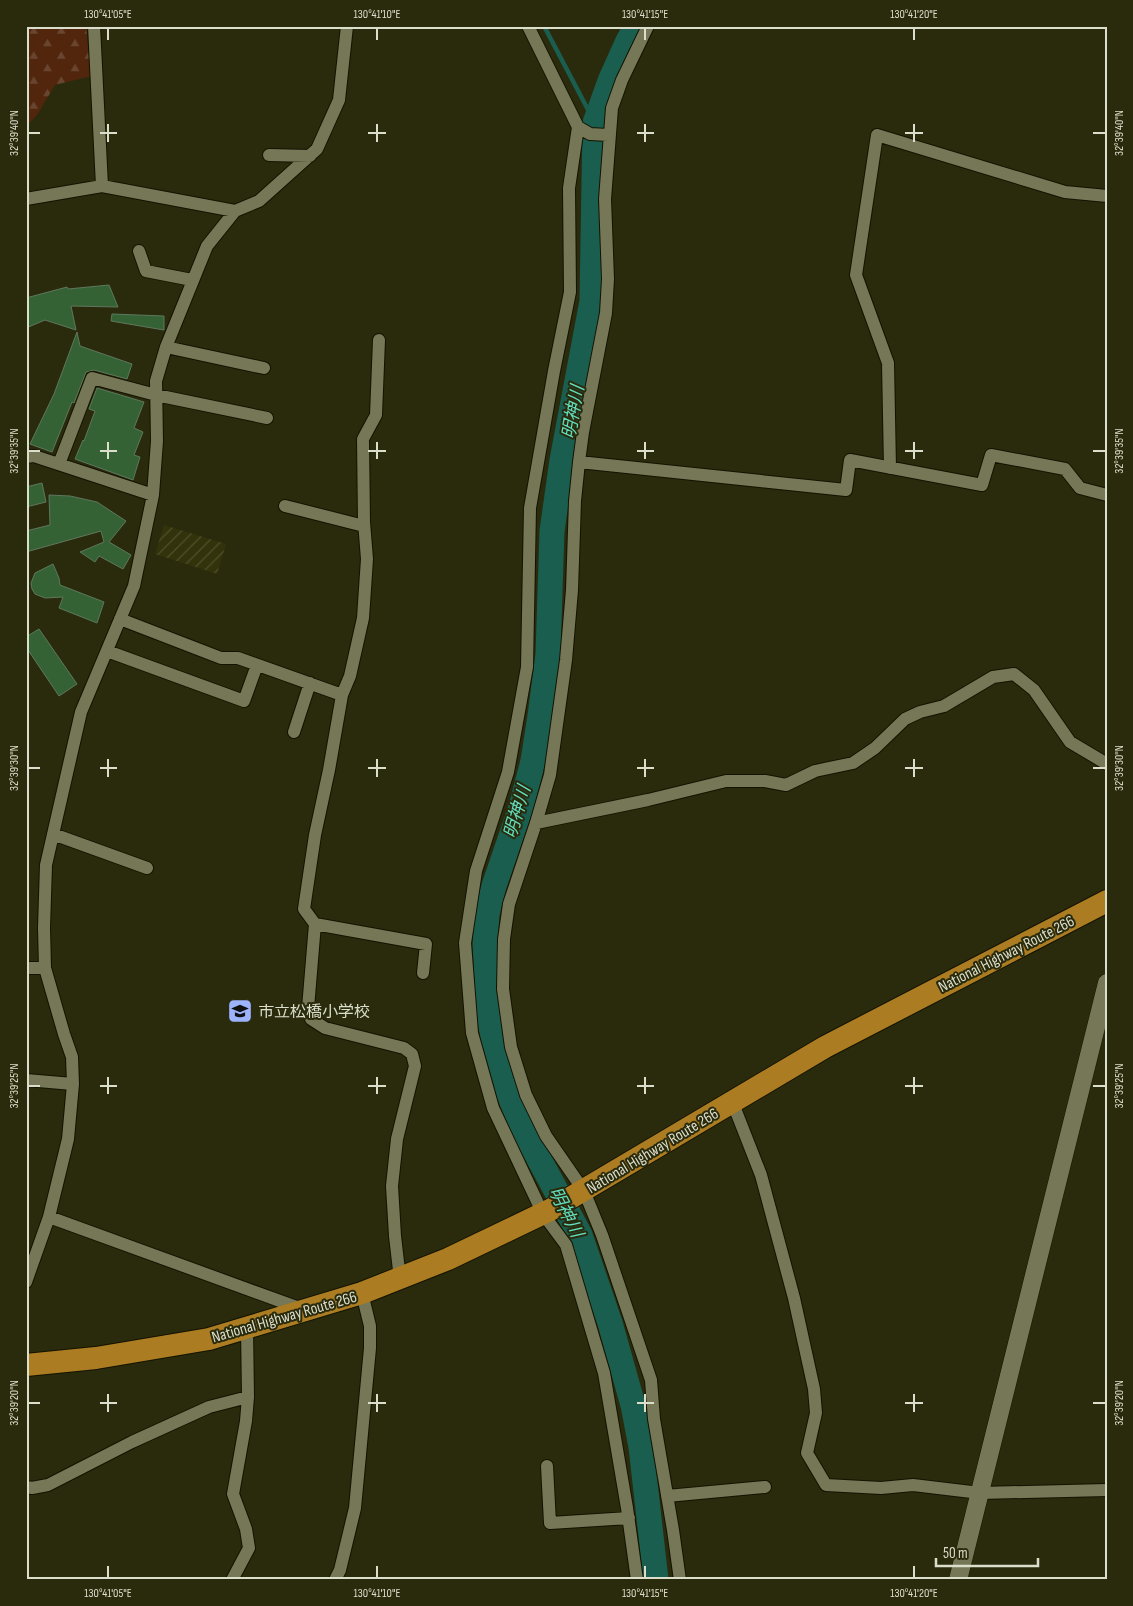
<svg xmlns="http://www.w3.org/2000/svg" width="1133" height="1606" font-family="'Sofia Sans Condensed','Noto Sans JP',sans-serif">
<style>
.industrial{fill:url(#industrial-furrows)}
.forest{fill:url(#forest-firs)}
.lines{fill:none;stroke-linecap:round;stroke-linejoin:round}
.stream{stroke:#1a5e50;stroke-width:4.5}
.river{stroke:#1a5e50;stroke-width:25}
.building{fill:#356234;stroke:#5f775d}
.street-casing{stroke:#131300;stroke-width:14}
.secondary-casing{stroke:#131300;stroke-width:19}
.highway-casing{stroke:#131300;stroke-width:24}
.street{stroke:#757756;stroke-width:12}
.secondary{stroke:#757756;stroke-width:18}
.highway{stroke:#ab7c21;stroke-width:22}
.ticks{fill:none;stroke:#dcdecc;stroke-width:2}
.labels{text-anchor:middle;stroke-width:4;stroke-linejoin:round;paint-order:stroke}
.street-label{font-size:16px;fill:#dcdecc;stroke:#2a2b0c}
.poi-label{font-size:16px;fill:#dcdecc;stroke:#2a2b0c;text-anchor:start}
.water-label{font-size:18px;font-style:italic;fill:#61ddbf;stroke:#2a2b0c}
.neatline{fill:none;stroke:#dcdecc;stroke-width:2}
.ticks-label{font-size:12px;text-anchor:middle;fill:#dcdecc}
</style>
<defs>
<pattern id="industrial-furrows" width="10" height="10" patternUnits="userSpaceOnUse" patternTransform="scale(1.25)"><rect width="10" height="10" fill="#32330b"/><path d="M-1 1l2-2M0 10L10 0M9 11l2-2" fill="none" stroke="#4f502d"/></pattern>
<pattern id="forest-firs" width="22" height="20" patternUnits="userSpaceOnUse" patternTransform="scale(1.25)"><rect width="22" height="20" fill="#51260d"/><path d="M5 1l3.5 6h-7zM16 11l3.5 6h-7z" fill="#69452f"/></pattern>
</defs>
<rect width="100%" height="100%" fill="#2a2b0c"/>
<path class="industrial" d="M164,525L226,544L217,574L155,554Z"/>
<path class="forest" d="M26,26H86L91,76L55,85L37,115L26,126Z"/>
<g class="lines">
<path class="stream" d="M544,26L595,123"/>
<path class="river" d="M637,26L628,41L610,81L595,123L592,301L562,460L552,531L548,654L540,716L533,761L521,807L494,886L487,914L485,945L489,1015L495,1049L505,1085L525,1133L580,1235L610,1323L633,1405L641,1447L656,1580"/>
</g>
<path class="building" d="M109,285L118,307L71,306L76,330L45,320L26,328V298L67,287L68,289Z
M112,314L164,316V330L111,321Z
M77,332L80,346L132,364L127,379L94,370L86,372L74,403L72,402L52,452L30,444L54,394Z
M97,388L144,402L134,428L143,432L134,455L140,457L133,480L75,459L83,440L84,441L95,411L89,409Z
M42,483L46,502L26,507V487Z
M49,495L70,496L97,502L126,521L109,542L131,555L123,569L99,556L95,562L80,552L104,542L101,531L26,552V531L50,525Z
M53,564L59,578L60,585L104,602L97,623L59,608L63,597L45,598L35,594L32,589L31,583L35,573Z
M39,629L77,684L59,696L26,647V637Z"/>
<g class="lines">
<defs>
<path id="street" d="M94,26L102,186
M528,26L578,127L590,134L608,135
M648,26L622,80L612,108L605,199L608,279L606,313L583,432L579,462L575,501L572,590L566,660L550,775L536,823L509,904L504,939L503,989L511,1047L526,1095L546,1136L584,1191L602,1235L651,1380L654,1419L673,1530L680,1580
M578,127L569,188L570,292L554,371L530,508L527,667L508,772L476,871L465,943L472,1033L493,1108L543,1214L566,1245L604,1373L627,1508L637,1580
M269,155L310,156
M26,199L102,186L235,211L259,201L317,149L339,100L347,26
M139,251L146,271L192,280
M166,347L264,368
M26,457L34,456L153,495
M579,462L846,490L850,460L982,485L991,455L1065,469L1080,488L1107,495
M59,464L92,378L156,395L267,418
M890,468L888,363L856,275L877,135L1065,192L1107,196
M285,506L364,526
M120,619L221,658H238L342,695L350,676L363,618L367,559L364,522L363,439L376,415L379,340
M107,651L244,701L257,665
M342,695L329,770L315,835L304,909L315,924L426,944L423,973
M294,732L310,683
M536,823L648,800L726,781H765L786,785L815,771L853,763L875,748L905,719L920,712L944,706L993,677L1014,674L1034,690L1070,742L1107,764
M53,834L147,868
M315,924L308,1008L311,1019L325,1028L404,1048L412,1054L415,1066L397,1139L392,1186L395,1236L400,1279
M26,968H45
M26,1080L73,1084
M732,1101L761,1175L794,1298L814,1389L816,1413L807,1453L826,1485L881,1488L913,1485L980,1493L1107,1490
M49,1217L302,1309
M26,1282L49,1217L68,1139L73,1084L72,1057L64,1034L45,968L44,928L46,865L81,712L134,586L153,495L157,441L156,381L166,347L207,246L235,211
M547,1466L550,1523L629,1518
M26,1487L32,1488L48,1485L132,1442L209,1407L248,1397
M667,1496L765,1487
M232,1580L249,1548L246,1529L233,1494L246,1421L248,1397L247,1328
M335,1580L340,1570L355,1508L370,1348V1326L362,1293"/>
<path id="secondary" d="M958,1580L1107,983"/>
<path id="highway" d="M26,1365L96,1358L209,1339L362,1293L448,1259L550,1210L825,1047L1107,901"/>
</defs>
<use href="#street" class="street-casing"/>
<use href="#secondary" class="secondary-casing"/>
<use href="#highway" class="highway-casing"/>
<use href="#street" class="street"/>
<use href="#secondary" class="secondary"/>
<use href="#highway" class="highway"/>
</g>
<path class="ticks" d="M108,28V40M377,28V40M645,28V40M914,28V40M108,124V142M377,124V142M645,124V142M914,124V142M28,133H40M100,133H117M368,133H386M637,133H654M905,133H923M1093,133H1106M108,442V459M377,442V459M645,442V459M914,442V459M28,451H40M100,451H117M368,451H386M637,451H654M905,451H923M1093,451H1106M108,759V777M377,759V777M645,759V777M914,759V777M28,768H40M100,768H117M368,768H386M637,768H654M905,768H923M1093,768H1106M108,1077V1094M377,1077V1094M645,1077V1094M914,1077V1094M28,1086H40M100,1086H117M368,1086H386M637,1086H654M905,1086H923M1093,1086H1106M108,1394V1412M377,1394V1412M645,1394V1412M914,1394V1412M28,1403H40M100,1403H117M368,1403H386M637,1403H654M905,1403H923M1093,1403H1106M108,1566V1578M377,1566V1578M645,1566V1578M914,1566V1578"/>
<defs>
<symbol id="school-square" viewBox="-11 -11 22 22"><rect x="-9" y="-9" width="18" height="18" rx="4" fill="#9eb3fd" stroke="#2a2b0c"/><path d="M0-5L7-2L0 1L-7-2ZM-4 1L0 2.5L4 1V4Q0 6-4 4Z" fill="#111"/></symbol>
</defs>
<g fill-rule="evenodd">
<use href="#school-square" x="226" y="997" width="28" height="28"/>
</g>
<g class="labels">
<g class="street-label">
<text transform="translate(1006 953) rotate(-27)" y="6">National Highway Route 266</text>
<text transform="translate(652 1150) rotate(-31)" y="6">National Highway Route 266</text>
<text transform="translate(284 1316) rotate(-16)" y="6">National Highway Route 266</text>
</g>
<g class="poi-label">
<text x="258" y="1017">市立松橋小学校</text>
</g>
<g class="water-label">
<text transform="translate(573 412) rotate(-80)" y="6">明神川</text>
<text transform="translate(517 812) rotate(-74)" y="6">明神川</text>
<text transform="translate(566 1212) rotate(63)" y="6">明神川</text>
</g>
</g>
<rect width="1133" height="1606" fill="none" stroke="#2a2b0c" stroke-width="55"/>
<path d="M936 1558v8h102v-8" fill="none" stroke="#dcdecc" stroke-width="2.5"/>
<text x="943" y="1558" font-size="15" fill="#dcdecc" stroke="#2a2b0c" stroke-width="4" paint-order="stroke">50 m</text>
<rect x="28" y="28" width="1078" height="1550" class="neatline"/>
<g class="ticks-label">
<text x="108" y="18">130°41'05"E</text>
<text x="377" y="18">130°41'10"E</text>
<text x="645" y="18">130°41'15"E</text>
<text x="914" y="18">130°41'20"E</text>
<text transform="translate(14 133) rotate(-90)" y="4">32°39'40"N</text>
<text transform="translate(1119 133) rotate(-90)" y="4">32°39'40"N</text>
<text transform="translate(14 451) rotate(-90)" y="4">32°39'35"N</text>
<text transform="translate(1119 451) rotate(-90)" y="4">32°39'35"N</text>
<text transform="translate(14 768) rotate(-90)" y="4">32°39'30"N</text>
<text transform="translate(1119 768) rotate(-90)" y="4">32°39'30"N</text>
<text transform="translate(14 1086) rotate(-90)" y="4">32°39'25"N</text>
<text transform="translate(1119 1086) rotate(-90)" y="4">32°39'25"N</text>
<text transform="translate(14 1403) rotate(-90)" y="4">32°39'20"N</text>
<text transform="translate(1119 1403) rotate(-90)" y="4">32°39'20"N</text>
<text x="108" y="1597">130°41'05"E</text>
<text x="377" y="1597">130°41'10"E</text>
<text x="645" y="1597">130°41'15"E</text>
<text x="914" y="1597">130°41'20"E</text>
</g>
</svg>
